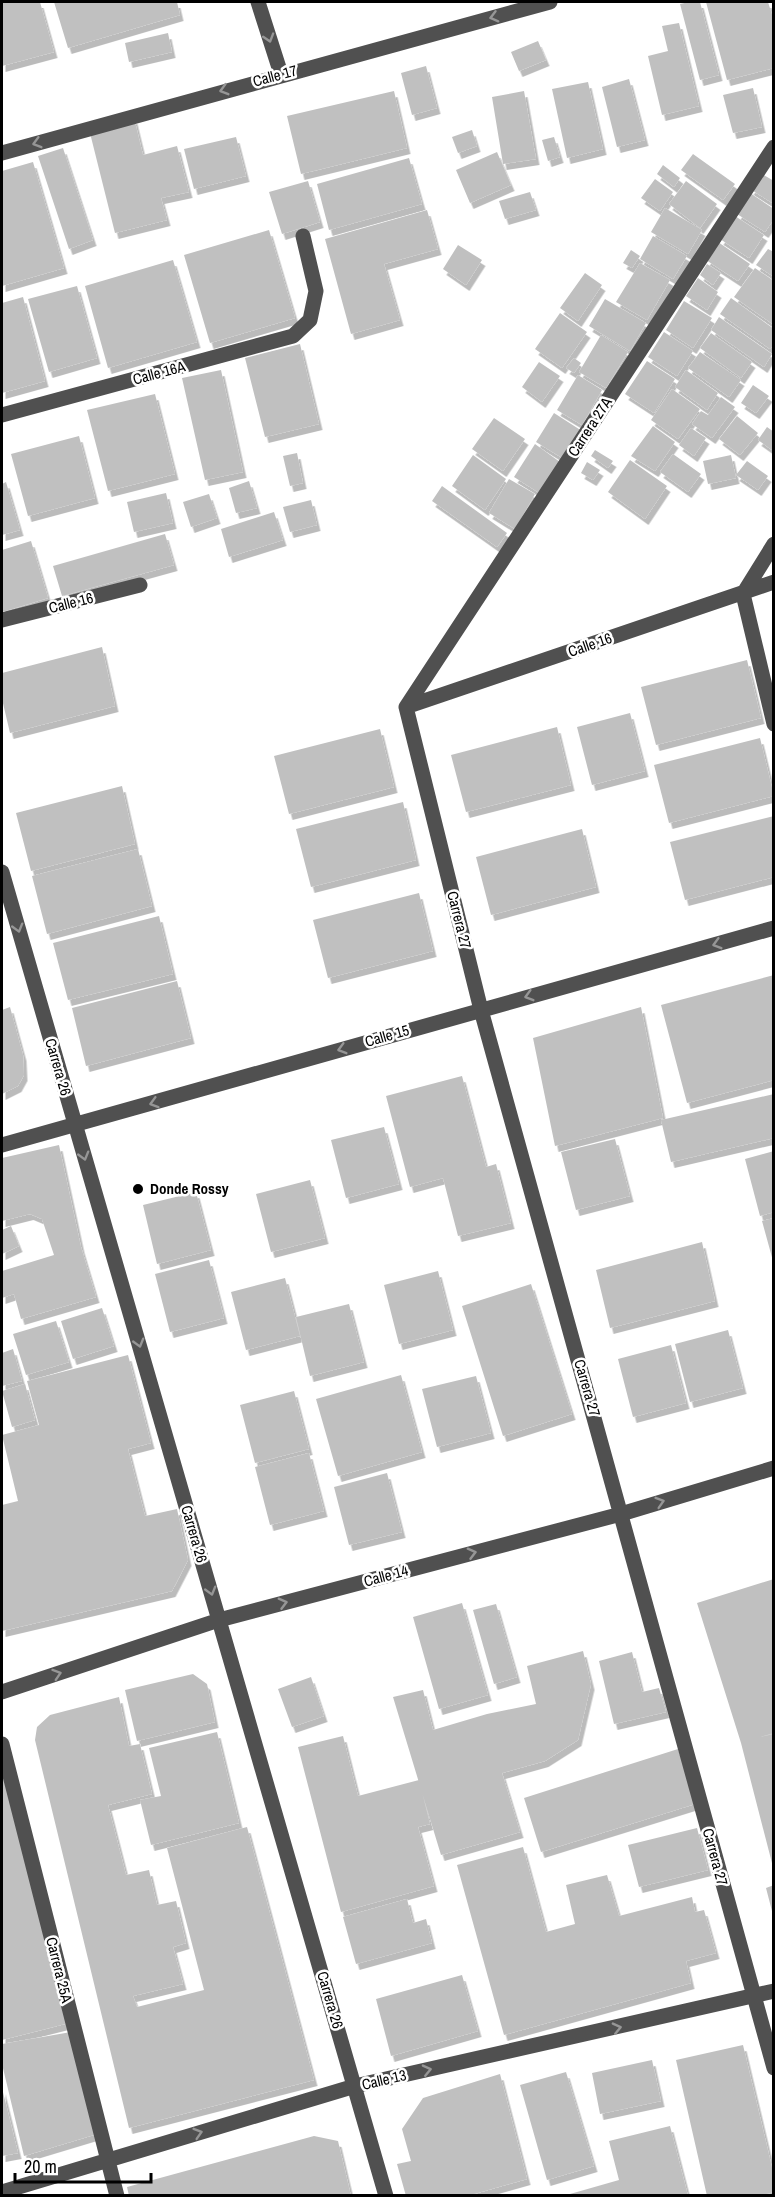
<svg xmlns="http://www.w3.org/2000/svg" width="775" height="2197" font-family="'Archivo Narrow',sans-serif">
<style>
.building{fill:#c0c0c0;filter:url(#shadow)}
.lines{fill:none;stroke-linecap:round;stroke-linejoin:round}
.minor{stroke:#505050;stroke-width:15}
.oneway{stroke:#969696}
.poi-dot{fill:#000;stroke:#fff;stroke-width:2}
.labels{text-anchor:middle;stroke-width:5;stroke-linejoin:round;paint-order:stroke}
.street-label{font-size:15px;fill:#000;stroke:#fff}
.poi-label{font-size:15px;font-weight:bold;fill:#000;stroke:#fff;text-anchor:start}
</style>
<defs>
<filter id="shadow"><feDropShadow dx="3.5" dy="6" stdDeviation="0" flood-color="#0004"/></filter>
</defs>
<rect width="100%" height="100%" fill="#fff"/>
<path class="building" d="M2,2H40L54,52L2,66Z
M54,2H177L180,15L68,48Z
M689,2H700L719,75L700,80L680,4Z
M706,2H768L774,21V68L727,80Z
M679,23L699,106L662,115L648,56L668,51L662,26Z
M168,33L172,52L129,62L125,43Z
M538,41L546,60L519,71L511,52Z
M426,66L437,108L412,115L401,73Z
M629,79L645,140L617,147L602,87Z
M588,82L603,149L567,158L552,89Z
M753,88L762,127L733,133L723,95Z
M394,91L407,148L301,174L287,116Z
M524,91L536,159L503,164L492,97Z
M134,118L143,155L177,146L189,192L161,198L167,220L115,233L89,129Z
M472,130L477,146L458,153L452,137Z
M236,137L246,176L194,189L184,149Z
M554,137L560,157L548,161L542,140Z
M63,148L93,240L69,249L38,156Z
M497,152L511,185L470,203L456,170Z
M693,154L735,184L723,200L681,170Z
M409,158L422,204L329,230L317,184Z
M33,162L64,268L2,286V171Z
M663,165L680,178L674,187L657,174Z
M762,174L774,181V204L750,189Z
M655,179L673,192L660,211L641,198Z
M308,181L320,222L282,234L269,192Z
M686,181L717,204L700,228L669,204Z
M530,192L536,210L505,219L499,201Z
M750,193L774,209V219L765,232L737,214Z
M665,208L702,230L688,254L651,232Z
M427,210L438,249L384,264L400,320L351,334L325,239Z
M735,216L764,235L749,258L720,239Z
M269,230L295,318L210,343L184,255Z
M653,236L687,256L673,279L640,259Z
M718,242L750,264L738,281L706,260Z
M458,245L482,260L466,285L443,269Z
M768,249L774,252V277L756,265Z
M631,250L640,256L632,268L623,263Z
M173,260L197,342L108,368L85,286Z
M640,263L670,280L647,320L616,302Z
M707,264L721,273L713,285L700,275Z
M755,268L774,281V325L734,297Z
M585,273L602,285L578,321L560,308Z
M698,278L718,292L707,310L686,296Z
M77,286L97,358L49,372L28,299Z
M23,297L45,381L2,393V303Z
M731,298L774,329V345L770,349L720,314Z
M605,299L646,323L630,351L589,326Z
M684,301L712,318L693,348L666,330Z
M560,313L587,332L562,368L535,349Z
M719,317L772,354L764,367L711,330Z
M664,332L693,351L677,376L648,357Z
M711,333L752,362L741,378L700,348Z
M601,335L628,352L606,388L579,372Z
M300,344L319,424L265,437L245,358Z
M700,352L741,380L729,397L688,368Z
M574,358L581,363L574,373L566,368Z
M647,361L675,379L654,413L625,394Z
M539,362L560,376L542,402L522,387Z
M221,370L243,472L205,480L182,378Z
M686,370L718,393L707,410L675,387Z
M578,375L602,390L582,425L557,410Z
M753,385L769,396L756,413L741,403Z
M672,389L700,409L678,439L651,420Z
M155,394L175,474L108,491L87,410Z
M721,397L735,407L712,438L692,424L701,411L708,415Z
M554,413L582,431L564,459L536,442Z
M737,416L758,433L740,455L719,439Z
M494,418L525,439L503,471L472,449Z
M653,426L675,442L655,471L631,456Z
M767,427L774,432L772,450L758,440Z
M691,428L706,438L694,456L679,445Z
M79,436L95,498L28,516L11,454Z
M535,444L560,462L541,494L514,477Z
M595,450L613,461L608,468L591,456Z
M297,453L303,483L290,486L283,456Z
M673,454L701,474L688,492L660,472Z
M473,455L506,479L485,510L452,486Z
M731,455L736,478L708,484L703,461Z
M630,460L667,486L645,519L608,492Z
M747,461L768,476L758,490L736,475Z
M587,462L600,470L593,480L581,473Z
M509,479L535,494L515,529L489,513Z
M249,481L257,508L236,513L229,488Z
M6,482L20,530L2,535V484Z
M442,486L507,533L497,547L432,501Z
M166,493L173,523L134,532L127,502Z
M209,494L217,518L191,527L183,502Z
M311,500L317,525L290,532L283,507Z
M274,512L283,540L229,557L221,529Z
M165,534L174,565L62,596L53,566Z
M31,541L48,598L2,612V550Z
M102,647L115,706L10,733L2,699V673Z
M747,660L761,718L656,745L641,687Z
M630,713L645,771L592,785L577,727Z
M557,727L571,785L466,812L451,755Z
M380,729L394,787L289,814L274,756Z
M760,738L774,796L669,823L654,765Z
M122,786L135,844L31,871L16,813Z
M403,802L416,860L311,887L296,829Z
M774,816V877L685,900L670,842Z
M582,829L596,887L491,915L476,857Z
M138,849L152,906L47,934L32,876Z
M419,893L433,951L328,978L313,920Z
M159,916L173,974L68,1000L53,943Z
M774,975V1080L687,1103L661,1005Z
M177,981L191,1038L86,1066L72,1008Z
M10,1007L23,1055L24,1075L18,1086L2,1094V1010Z
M641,1007L663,1118L555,1146L533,1038Z
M462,1076L486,1167L496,1164L511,1223L458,1236L443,1178L410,1187L386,1096Z
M774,1094V1138L671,1162L661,1120Z
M384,1127L399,1184L346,1198L331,1140Z
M615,1139L630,1196L576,1210L561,1152Z
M59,1145L81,1247L96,1297L21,1319L14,1294L2,1298V1271L54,1255L42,1219L30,1214L2,1221V1158Z
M774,1151V1212L760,1216L745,1159Z
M310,1180L325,1238L271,1252L256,1194Z
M196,1192L211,1250L157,1264L143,1205Z
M774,1218V1261H773L762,1221Z
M11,1226L19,1246L2,1254V1230Z
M702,1242L715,1301L610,1328L596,1270Z
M209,1260L224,1318L170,1332L155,1274Z
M438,1271L453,1330L399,1344L384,1285Z
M285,1278L300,1336L246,1350L231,1292Z
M531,1284L572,1414L503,1436L462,1306Z
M349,1304L364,1362L310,1376L296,1317Z
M102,1308L114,1346L73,1359L61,1321Z
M56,1321L69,1362L26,1375L13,1334Z
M728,1330L743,1388L690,1402L675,1344Z
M671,1345L686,1403L633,1417L618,1359Z
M13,1349L22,1381L2,1386V1353Z
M128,1355L151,1443L128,1449L145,1516L177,1509L188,1560L172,1591L2,1631V1505L18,1501L2,1435L39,1425L27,1381Z
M401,1375L422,1452L338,1476L316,1399Z
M476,1376L491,1433L437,1447L422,1389Z
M25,1384L35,1420L12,1427L2,1391Z
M294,1391L309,1449L255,1463L240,1405Z
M309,1453L324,1511L270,1525L255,1467Z
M387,1473L402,1532L349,1545L334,1487Z
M774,1579V1733L760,1737L774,1734L773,1867L741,1743L697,1603Z
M462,1603L488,1695L439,1709L413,1617Z
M496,1604L517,1677L494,1684L473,1610Z
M583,1651L591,1684L578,1740L545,1761L502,1773L520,1832L441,1855L393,1697L423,1690L433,1730L487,1714L536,1704L527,1666Z
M632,1652L642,1692L659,1688L666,1712L614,1724L599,1661Z
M193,1674L207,1684L215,1722L137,1741L125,1690Z
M311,1677L324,1716L292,1727L278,1689Z
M119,1697L129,1746L140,1744L152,1794L108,1805L126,1875L149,1870L157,1905L176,1901L186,1943L173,1947L183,1984L133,1996L137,2007L204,1990L167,1848L247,1827L314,2080L129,2128L35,1740L37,1727L50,1715Z
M217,1732L239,1823L151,1845L140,1800L161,1796L149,1748Z
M343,1736L358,1796L419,1780L430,1824L418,1827L434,1886L341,1912L298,1747Z
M678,1749L695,1804L541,1852L524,1798Z
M2,1759L69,2023L2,2040Z
M697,1828L708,1870L639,1887L628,1845Z
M523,1847L546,1932L575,1924L566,1885L607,1875L619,1916L692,1897L695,1912L704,1910L716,1953L686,1961L691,1983L504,2035L457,1865Z
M774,1885V1915H773L766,1888Z
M407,1899L413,1923L426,1919L432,1943L356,1964L343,1917Z
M462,1975L478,2031L391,2056L376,1999Z
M71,2032L97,2134L24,2156L2,2064V2044Z
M743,2045L774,2176V2192L759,2196H707L676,2060Z
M652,2060L661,2101L600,2114L592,2073Z
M566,2072L594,2166L547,2180L520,2085Z
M500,2074L527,2179L467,2196H406L397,2164L411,2161L402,2129L423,2098Z
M2,2088L18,2153L2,2156Z
M670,2126L688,2196H563L619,2180L609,2141Z
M314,2136L338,2141L351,2196H129L127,2187Z"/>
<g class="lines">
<path class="minor" d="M258,2L281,74
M2,153L550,2
M2,415L293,336L310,320L316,291L303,236
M743,594L774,724
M743,594L774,544
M2,620L140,585
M406,707L481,1010L774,2068
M406,707L774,147
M406,707L774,582
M2,872L386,2196
M2,1145L774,928
M2,1692L219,1620L621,1514L774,1468
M2,1744L117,2196
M2,2192L355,2086L774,1991"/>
</g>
<defs><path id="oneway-chevron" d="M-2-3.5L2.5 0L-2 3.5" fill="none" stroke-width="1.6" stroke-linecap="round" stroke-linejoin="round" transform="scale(1.5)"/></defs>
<g class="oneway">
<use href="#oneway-chevron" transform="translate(494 17) rotate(165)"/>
<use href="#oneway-chevron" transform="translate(269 38) rotate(73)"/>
<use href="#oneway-chevron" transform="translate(224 90) rotate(164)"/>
<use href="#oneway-chevron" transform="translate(37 143) rotate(164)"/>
<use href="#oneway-chevron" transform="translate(18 928) rotate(74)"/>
<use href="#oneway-chevron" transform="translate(717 944) rotate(164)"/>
<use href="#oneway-chevron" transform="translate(529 996) rotate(164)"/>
<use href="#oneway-chevron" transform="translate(342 1049) rotate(164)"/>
<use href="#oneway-chevron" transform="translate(154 1103) rotate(164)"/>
<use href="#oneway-chevron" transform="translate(84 1156) rotate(74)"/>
<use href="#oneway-chevron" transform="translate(139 1343) rotate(74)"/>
<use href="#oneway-chevron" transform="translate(660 1502) rotate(-17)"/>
<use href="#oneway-chevron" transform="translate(472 1553) rotate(-15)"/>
<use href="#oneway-chevron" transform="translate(211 1591) rotate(74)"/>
<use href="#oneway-chevron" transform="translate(283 1603) rotate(-15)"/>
<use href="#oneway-chevron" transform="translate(57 1674) rotate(-18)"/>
<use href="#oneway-chevron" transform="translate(617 2028) rotate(-13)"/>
<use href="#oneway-chevron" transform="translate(427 2070) rotate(-13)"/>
<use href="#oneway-chevron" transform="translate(198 2133) rotate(-17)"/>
</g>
<circle class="poi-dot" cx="138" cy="1189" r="6"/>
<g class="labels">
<g class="street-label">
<text transform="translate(275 76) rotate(-15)" y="5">Calle 17</text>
<text transform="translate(159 373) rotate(-15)" y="5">Calle 16A</text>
<text transform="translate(590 427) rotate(-57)" y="5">Carrera 27A</text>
<text transform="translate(71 603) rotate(-14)" y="5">Calle 16</text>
<text transform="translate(590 645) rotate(-19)" y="5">Calle 16</text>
<text transform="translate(459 920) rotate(76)" y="5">Carrera 27</text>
<text transform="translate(387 1036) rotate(-16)" y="5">Calle 15</text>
<text transform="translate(58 1067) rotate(74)" y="5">Carrera 26</text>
<text transform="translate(587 1388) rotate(74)" y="5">Carrera 27</text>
<text transform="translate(194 1534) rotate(74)" y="5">Carrera 26</text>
<text transform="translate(386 1576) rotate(-15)" y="5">Calle 14</text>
<text transform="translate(715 1857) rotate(75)" y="5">Carrera 27</text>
<text transform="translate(59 1970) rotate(76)" y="5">Carrera 25A</text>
<text transform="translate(330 2000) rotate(74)" y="5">Carrera 26</text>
<text transform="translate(384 2080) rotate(-13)" y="5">Calle 13</text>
</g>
<g class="poi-label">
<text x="150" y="1194">Donde Rossy</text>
</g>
</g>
<rect width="775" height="2197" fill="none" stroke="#000000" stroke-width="6"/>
<path d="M15 2173v9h136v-9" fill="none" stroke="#000000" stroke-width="3"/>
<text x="24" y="2173" font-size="18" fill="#000000" stroke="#ffffff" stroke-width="4.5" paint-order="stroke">20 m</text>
</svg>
